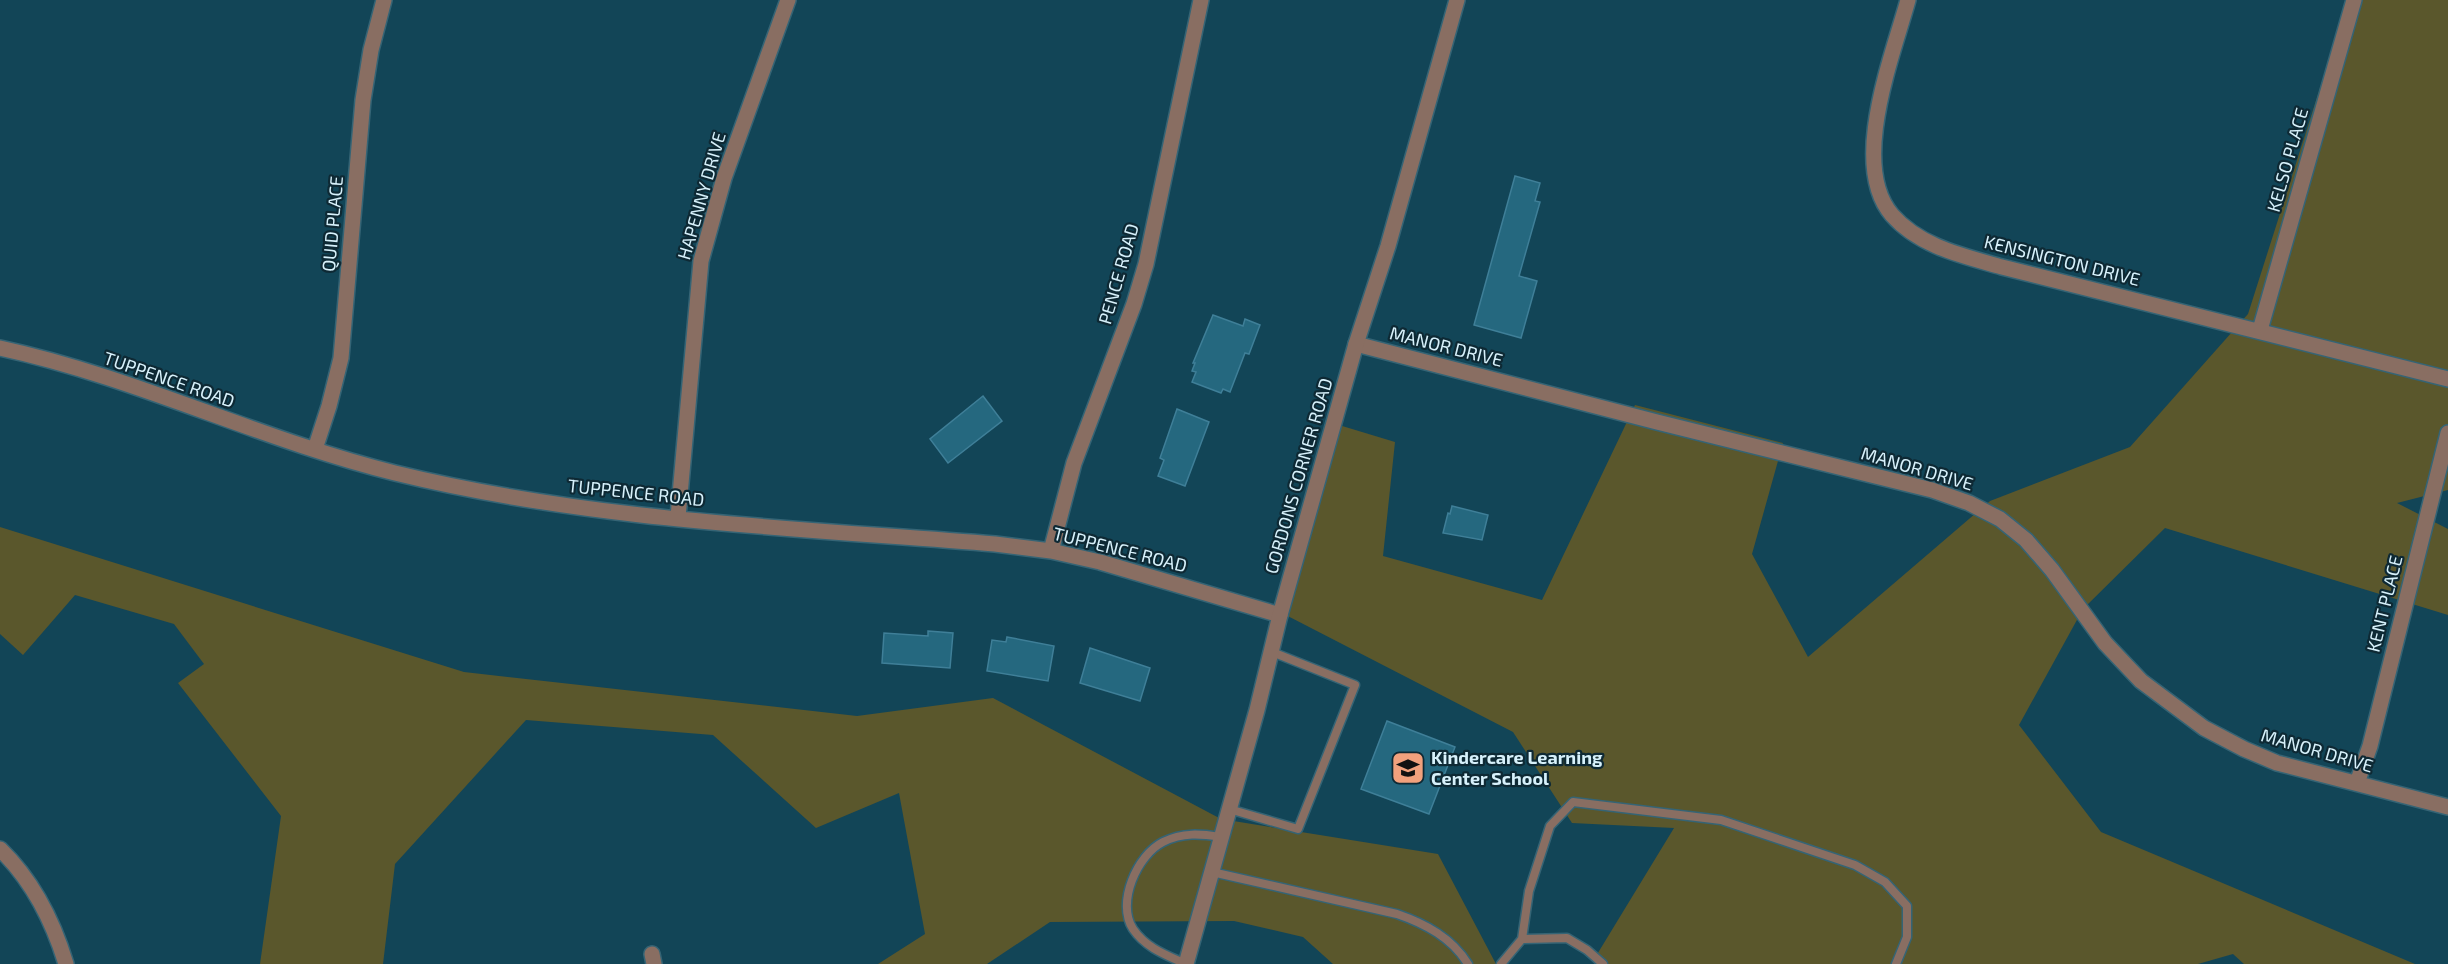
<svg xmlns="http://www.w3.org/2000/svg" width="2448" height="964" font-family="'Exo 2',sans-serif">
<style>
.green{fill:#5a572c}
.building{fill:#25687f;stroke:#3f7f98;stroke-width:1.5}
.lines{fill:none;stroke-linecap:round;stroke-linejoin:round}
.service-casing{stroke:#356475;stroke-width:11}
.minor-casing{stroke:#356475;stroke-width:18}
.tertiary-casing{stroke:#356475;stroke-width:18}
.service{stroke:#896e62;stroke-width:8}
.minor{stroke:#896e62;stroke-width:15}
.tertiary{stroke:#896e62;stroke-width:15}
.labels{text-anchor:middle;stroke-width:4.5;stroke-linejoin:round;paint-order:stroke}
.street-label{font-size:18px;fill:#d7f1fb;stroke:#0e2934}
.poi-label{font-size:18px;font-weight:bold;fill:#d7f1fb;stroke:#0e2934;text-anchor:start}
</style>
<rect width="100%" height="100%" fill="#124557"/>
<path class="green" d="M2348,0H2448V490L2397,503L2448,529V615L2165,528L2083,609L2019,725L2101,832L2415,964H2244L2233,954L2198,964H1595L1593,961L1674,828L1572,823L1513,732L1278,611L1329,422L1395,442L1383,556L1542,600L1635,405L1783,443L1752,554L1808,657L1990,501L2130,447L2248,314Z
M0,527L464,672L857,716L993,698L1221,819L1438,854L1496,964H1333L1303,937L1234,921L1050,922L987,964H878L925,934L899,793L816,828L713,735L526,720L395,864L383,964H260L281,816L178,683L204,664L174,624L75,595L23,655L0,634Z"/>
<path class="building" d="M1515,176L1540,183L1535,201L1540,202L1519,276L1537,281L1521,338L1474,325Z
M1213,315L1243,326L1245,319L1260,325L1249,354L1245,353L1230,392L1223,389L1221,393L1192,382L1196,372L1192,371L1195,363H1193Z
M983,396L1002,421L948,463L930,439Z
M1177,409L1209,422L1185,486L1158,476L1164,460L1160,458Z
M1452,506L1488,515L1482,540L1443,533L1448,513L1450,514Z
M928,631L953,633L950,668L882,663L884,633L928,636Z
M1007,637L1054,646L1048,681L987,671L992,640L1006,642Z
M1090,648L1150,668L1140,701L1080,683Z
M1387,721L1455,747L1429,814L1361,789Z"/>
<g class="lines">
<defs>
<path id="service" d="M1229,809L1298,829L1355,685L1272,652
M1212,872L1397,914C1426,924 1452,938 1468,964
M1522,939L1567,938L1587,950L1603,964
M1186,964C1166,955 1146,948 1133,929C1116,903 1137,855 1163,842C1183,832 1201,834 1221,837
M1501,964L1522,939L1529,891L1550,826L1573,802L1721,820L1855,865L1885,882L1907,906V937L1896,964"/>
<path id="minor" d="M1908,0C1893,55 1849,165 1892,215C1920,247 1964,256 2002,267L2448,379
M2260,330L2354,0
M1356,344L1657,422L1932,490L1969,503L2000,519L2026,540L2052,570L2105,643L2141,681L2204,728L2244,749L2277,763L2448,807
M0,348C135,377 261,440 395,473C591,521 795,528 995,544L1051,551L1100,562L1280,615
M315,449L329,406L341,358L363,100L371,50L384,0
M678,517L701,261L724,178L788,0
M1051,551L1074,463L1134,304L1146,264L1201,0
M2357,783L2370,746L2448,433
M0,849C33,881 53,921 66,964
M652,954L654,964"/>
<path id="tertiary" d="M1186,964L1257,710L1280,615L1356,344L1388,246L1457,0"/>
</defs>
<use href="#service" class="service-casing"/>
<use href="#minor" class="minor-casing"/>
<use href="#tertiary" class="tertiary-casing"/>
<use href="#service" class="service"/>
<use href="#minor" class="minor"/>
<use href="#tertiary" class="tertiary"/>
</g>
<defs>
<symbol id="school-square" viewBox="-11 -11 22 22"><rect x="-9" y="-9" width="18" height="18" rx="4" fill="#f1a17d" stroke="#0e2934"/><path d="M0-5L7-2L0 1L-7-2ZM-4 1L0 2.5L4 1V4Q0 6-4 4Z" fill="#111"/></symbol>
</defs>
<g fill-rule="evenodd">
<use href="#school-square" x="1389" y="749" width="38" height="38"/>
</g>
<g class="labels">
<g class="street-label">
<text transform="translate(2288 160) rotate(-74)" y="6">KELSO PLACE</text>
<text transform="translate(702 196) rotate(-74)" y="6">HAPENNY DRIVE</text>
<text transform="translate(333 224) rotate(-85)" y="6">QUID PLACE</text>
<text transform="translate(2062 261) rotate(14)" y="6">KENSINGTON DRIVE</text>
<text transform="translate(1119 274) rotate(-74)" y="6">PENCE ROAD</text>
<text transform="translate(1446 347) rotate(14)" y="6">MANOR DRIVE</text>
<text transform="translate(169 380) rotate(19)" y="6">TUPPENCE ROAD</text>
<text transform="translate(1917 469) rotate(16)" y="6">MANOR DRIVE</text>
<text transform="translate(1299 476) rotate(-74)" y="6">GORDONS CORNER ROAD</text>
<text transform="translate(636 493) rotate(6)" y="6">TUPPENCE ROAD</text>
<text transform="translate(1120 550) rotate(14)" y="6">TUPPENCE ROAD</text>
<text transform="translate(2385 604) rotate(-76)" y="6">KENT PLACE</text>
<text transform="translate(2317 751) rotate(16)" y="6">MANOR DRIVE</text>
</g>
<g class="poi-label">
<text x="1431" y="764">Kindercare Learning<tspan x="1431" dy="21">Center School</tspan></text>
</g>
</g>
</svg>
